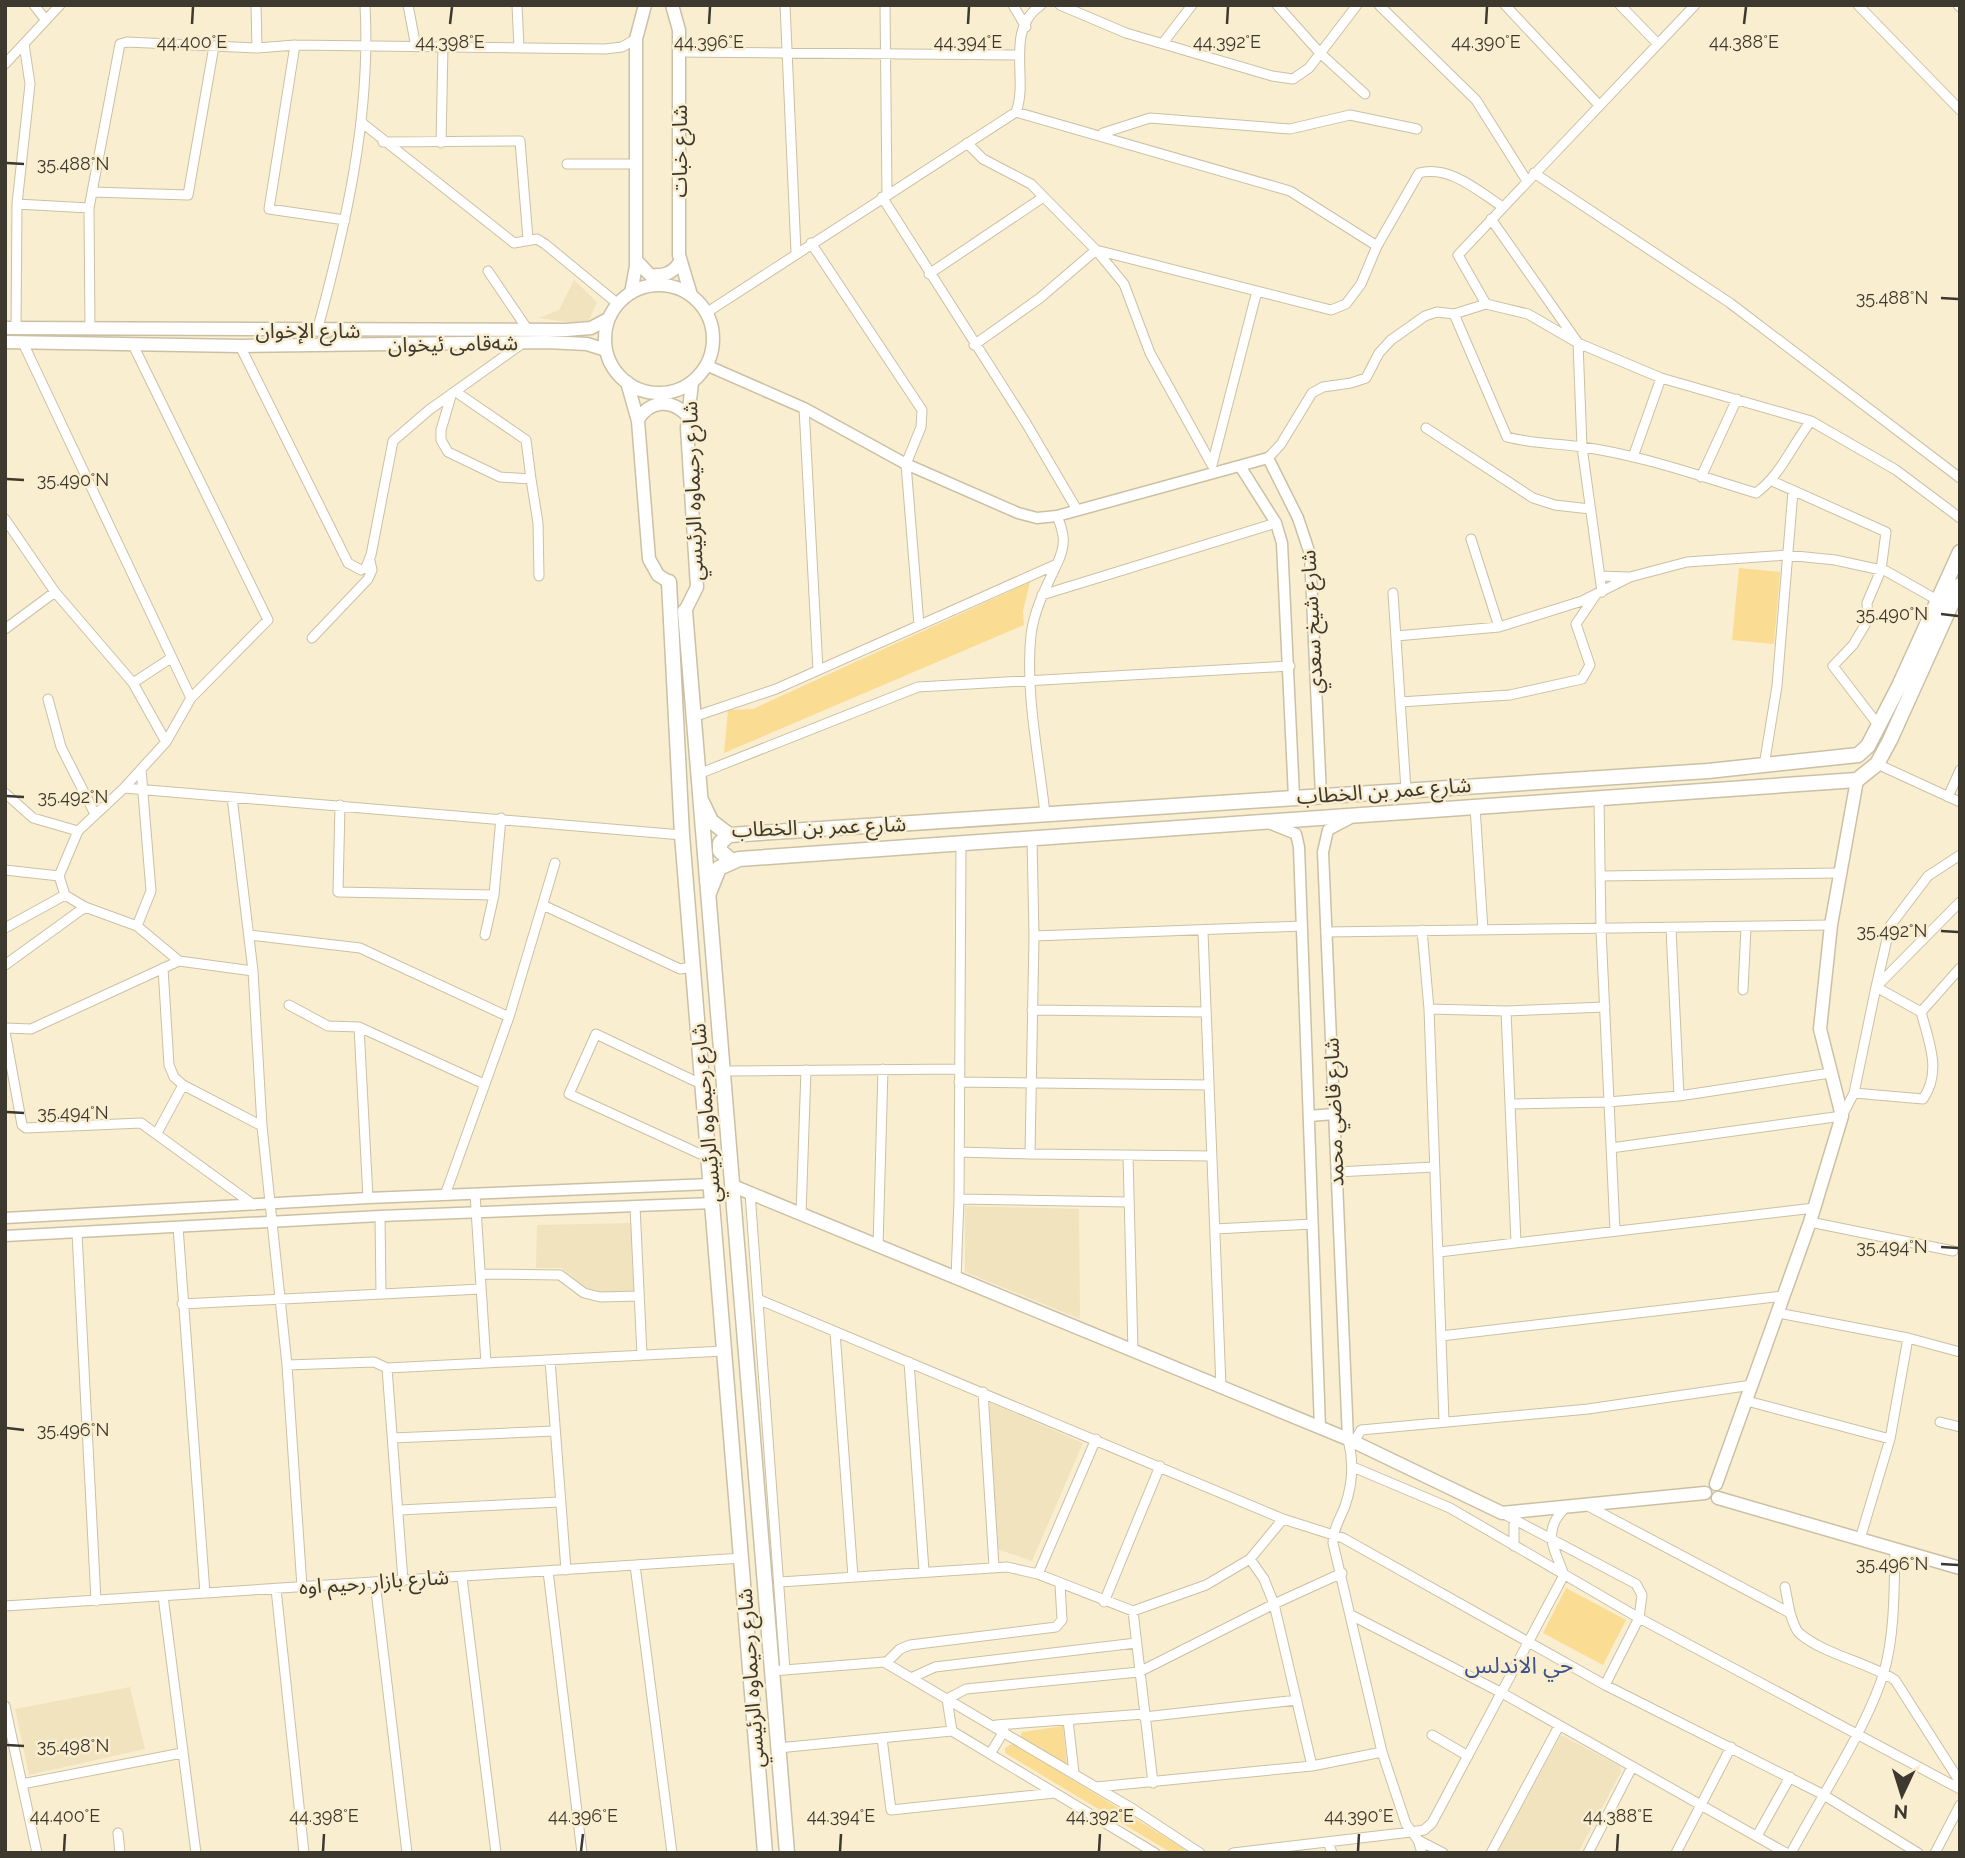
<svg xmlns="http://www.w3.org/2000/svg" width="1965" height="1858" font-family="Raleway,'Noto Sans Arabic',sans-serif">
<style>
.built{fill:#f2e3bf}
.green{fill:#fadc92}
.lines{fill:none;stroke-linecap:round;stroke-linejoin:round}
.minor-casing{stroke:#cbc0a4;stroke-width:11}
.tertiary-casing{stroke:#cbc0a4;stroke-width:13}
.secondary-casing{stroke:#cbc0a4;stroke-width:15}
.primary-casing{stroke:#cbc0a4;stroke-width:17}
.minor{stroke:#fff;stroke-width:9}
.tertiary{stroke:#fff;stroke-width:10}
.secondary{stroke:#fff;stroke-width:12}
.primary{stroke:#fff;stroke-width:14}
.ticks{fill:none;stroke:#3e392e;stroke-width:2.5}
.labels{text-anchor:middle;stroke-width:5;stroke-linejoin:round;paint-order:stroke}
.street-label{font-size:21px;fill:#3e392e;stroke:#faeed1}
.neighbourhood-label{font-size:23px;fill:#3e528d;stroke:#faeed1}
.ticks-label{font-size:18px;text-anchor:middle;fill:#3e392e;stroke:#faeed1;stroke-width:5;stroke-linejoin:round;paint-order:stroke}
</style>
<rect width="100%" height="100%" fill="#faeed1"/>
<path class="built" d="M574,280L597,302L587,325L539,318L559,310Z
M965,1206L1079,1209L1080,1319L965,1272Z
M631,1223L635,1293L600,1294L587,1289L562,1268H536L537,1225Z
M989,1402L1083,1443L1032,1561L997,1549Z
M130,1687L145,1749L29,1775L15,1709Z
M1561,1735L1620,1766L1621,1772L1578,1853H1497Z"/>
<path class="green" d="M1739,568L1780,572L1774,644L1732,640Z
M1030,582L1023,611L1024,625L724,753L728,710L753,709Z
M1566,1588L1626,1620L1603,1665L1543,1633Z
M1063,1726L1067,1766L1020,1738L1022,1732Z
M1013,1743L1186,1850L1170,1852L1005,1753V1748Z"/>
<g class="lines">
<defs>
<path id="minor" d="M34,5L45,19
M256,5L257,48
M408,5L416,47
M517,5L519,48
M785,5L796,252
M885,5L887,194
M1013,5L1026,27
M1060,5L1126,33L1272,76L1293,79L1309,68L1357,5
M1277,5L1320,53L1365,94
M1379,5L1476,100L1527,181
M1505,5L1599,105
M1620,5L1658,44
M1858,5L1960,110
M1958,5L1960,7
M1163,43L1192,5
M295,45L269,209L345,220
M680,52L1018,55
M5,64L60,5
M1016,112L1290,191L1377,246
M361,122L514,243L537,239L545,244L618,304
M1103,133L1150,118L1290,129L1350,115L1417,129
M383,142L520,141L528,239
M441,143L443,47
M967,143L983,159L1031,184L1096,250L1331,310L1346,304L1361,284L1377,246L1419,173C1450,165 1478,191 1503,207
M567,164H635
M1534,173L1730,303L1960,478
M92,192L188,195L214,46
M882,197L1026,423L1076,508
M17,204L89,208
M1491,219L1578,343L1661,378L1811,421L1896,470L1960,518
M811,243L922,410L921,427L906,464L919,625
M488,271L528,330
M929,274L1042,198
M1486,304L1458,255L1695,5
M706,313L1016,112C1029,79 1004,30 1041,5
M1454,314L1507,437C1533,444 1556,443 1582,447C1641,455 1700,476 1756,493C1781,475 1792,445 1811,421
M16,328L17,204L30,84L24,44
M90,329L89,208L120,44L127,42L257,48L295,45L605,49L622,47L636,39
M317,331C346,225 371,116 365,5
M23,343L191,698
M133,345L268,620L191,698L166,742L124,788L78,831L59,876L65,895L85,907L137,926L179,961
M974,345L1040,298L1096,250L1124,284L1150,353L1212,465
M240,346L348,563L361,570L366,567L371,555L393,441L429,410L523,343
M451,396L441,430V440L448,452L500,477L531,479L526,440L456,392
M804,408L818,670
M1426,428L1533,498L1555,505L1590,509
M1633,457L1661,378
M1268,458L1281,444L1312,393L1323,387L1351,383L1366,378L1379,353L1391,340L1425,316L1437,312L1454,314L1486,304L1528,314L1578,343L1582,447L1602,592
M1212,465L1257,291
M1701,477L1737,399
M531,479L538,523L539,576
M1772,481L1886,532L1881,570L1867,603L1868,620L1853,645L1833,666L1879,726
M5,519L55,592L133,683L166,742
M1471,539L1499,627
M1600,576L1628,577
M1393,593L1406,790
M1042,595L1276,523
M5,629L55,592
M1396,636L1499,627L1582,601L1630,577L1687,562L1786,555L1835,560L1886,571L1939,601
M312,638L368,579L372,570L370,561
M133,683L171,658
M48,699L61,747L95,814
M1400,702L1510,695L1582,679L1590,665L1576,624L1595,596
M696,716L776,689L1057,564C1066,545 1065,535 1057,516
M1877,764L1960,802
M1764,766L1777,686L1793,491
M701,773L918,687L1290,666
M124,788L682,835
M5,793L33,818L78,831
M232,797L253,971L262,1126L287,1365L302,1587
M1948,797L1960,770
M1599,799L1601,930L1615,1231
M340,805L338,892L494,895
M1475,807L1483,930
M1045,814C1039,757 1025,693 1031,635C1034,610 1046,587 1057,564
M1032,839L1034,936L1030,1154L1212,1156
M5,870L59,876
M1600,876L1840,873
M545,906L680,969L693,967
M137,926L151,891L141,769
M5,928L65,895
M1671,929L1679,1096
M1422,930L1429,1009L1444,1421
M1203,932L1221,1387
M1326,932L1831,925
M249,935L360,948L509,1017
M485,935L494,895L501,818
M1034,936L1302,926
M5,965L85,907
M163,968L169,1065L174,1077L183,1085L262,1126
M1743,990L1746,927
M289,1005L328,1026L359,1027L484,1084
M1429,1009L1506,1011L1605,1007
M1032,1010L1206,1012
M1506,1011L1516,1243
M1921,1012L1960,968
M359,1027L368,1198
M5,1028L31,1029L179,961L253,971
M5,1032L22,1125L26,1128L141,1123L254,1205
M724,1071L960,1069
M959,1082L1209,1085
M703,1085L596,1034L569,1094L709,1158
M1854,1093L1923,1099C1942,1072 1929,1042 1921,1012L1876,987L1890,926L1928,876L1960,855
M1510,1104L1608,1102L1679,1096L1830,1073
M157,1133L183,1085
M1611,1148L1842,1116L1854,1093L1876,987L1960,902
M959,1152L1030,1154
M1128,1155L1133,1351
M1336,1172L1434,1167
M750,1193L785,1670
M475,1194L486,1363
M445,1195L509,1017L555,863
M959,1199L1129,1202
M635,1206L642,1355
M801,1214L806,1070
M380,1216L381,1294
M1810,1222L1953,1251
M178,1227L205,1593
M1215,1229L1313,1224
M77,1233L96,1601
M878,1246L883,1069
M1439,1252L1814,1208
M481,1274L560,1275L584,1293L600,1297L639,1296
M956,1278L959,1199L961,844
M760,1300L1283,1519L1343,1538L1605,1685L1822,1794L1918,1853
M182,1304L481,1289
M1778,1313L1908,1338L1960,1352
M835,1332L853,1577
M1441,1336L1783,1296
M550,1360L566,1570
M909,1362L924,1571
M287,1365L374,1362L387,1368L403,1581
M387,1368L724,1351
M983,1392L994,1566
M1747,1401L1890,1439
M1940,1422L1960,1427
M393,1438L554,1431
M1348,1439C1354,1462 1353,1483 1345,1506C1340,1519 1333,1529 1333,1543L1382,1752L1406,1824L1418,1840L1422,1853
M1354,1442L1361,1430L1588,1409L1752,1385
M1353,1467L1450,1508L1639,1618L1605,1685
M1588,1506L1790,1613C1792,1619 1795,1629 1799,1633C1823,1654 1869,1663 1895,1680L1960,1782
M400,1510L560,1502
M1504,1514L1636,1584L1642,1595L1639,1618L1960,1789
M1860,1539L1890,1439L1908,1338
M1514,1546V1519
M1250,1559L1264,1579L1274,1604L1312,1766
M635,1565L672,1853
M548,1571L582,1853
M1038,1574L1096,1439
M462,1577L496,1853
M375,1582L407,1853
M780,1582L1007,1567L1038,1574L1133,1611L1206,1585L1250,1559L1283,1519
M1785,1587L1790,1613
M276,1589L304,1853
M163,1596L196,1853
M1104,1602L1160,1466
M5,1606L742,1558
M1133,1611L1153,1783
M1351,1615L1502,1693L1786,1853
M886,1663L900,1649L910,1645L1056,1627L1062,1620L1060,1584
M772,1671L884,1662L1133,1809L1200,1853
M913,1677L935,1667L1136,1643
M947,1699L966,1689L1139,1672L1274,1604L1342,1573
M947,1699L952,1731
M5,1706L37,1853
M1144,1717L1297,1700
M1068,1720L1074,1773
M996,1725L1144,1714
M1432,1735L1468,1756
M882,1738L891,1810L1055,1793
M778,1748L952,1731L1155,1853
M990,1754L1004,1731
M22,1784L182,1753
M1096,1787L1312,1766L1382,1752
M118,1833L120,1853
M1757,1836L1790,1777
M1418,1840L1443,1853
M1328,1842L1332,1853
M1233,1853L1411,1832L1424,1830L1432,1823L1564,1575C1554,1547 1541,1531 1566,1507
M1491,1853L1559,1726
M1588,1853L1632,1767
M1676,1853L1731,1747
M1791,1853C1819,1800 1867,1728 1884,1672C1895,1633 1894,1589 1895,1549
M1935,1853L1960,1805"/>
<path id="tertiary" d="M706,365L804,408L906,464L1018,513L1037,518L1057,516L1268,458L1298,518L1310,554L1321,796
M1240,466L1276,523L1282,543L1294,797
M1271,824L1296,834L1299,847L1320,1428
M1309,1116L1334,1114
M5,1218L368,1198L711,1184
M5,1236L380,1216L713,1203
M1348,1439L1323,852L1328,830L1349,819"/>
<path id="secondary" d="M672,5L679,30V255L691,295
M636,260L650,275C664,276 672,274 680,262
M605 339a54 54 0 1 1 108 0a54 54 0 1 1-108 0Z
M631,293L636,266V39L645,5
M5,328L566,330L591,328L608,319
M5,342L240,346L547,342L587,344L606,350
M627,382L638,421L649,559L658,575L669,582
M638,419C651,400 671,399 687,415
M685,611L697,587L687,428L692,382
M733,1186L1348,1439L1502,1513L1705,1493
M1716,1484L1810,1222L1842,1116L1820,1029L1831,925L1857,780
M1718,1498L1960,1568"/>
<path id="primary" d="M669,582L682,835L765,1853
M685,611L787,1853
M701,800L711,821L729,835L1708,771L1858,755L1868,746L1899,686L1960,552
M729,835L720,843V851L732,861
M709,893L719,868L739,859L1857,780L1877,764L1890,740L1960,585"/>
</defs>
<use href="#minor" class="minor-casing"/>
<use href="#tertiary" class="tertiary-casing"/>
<use href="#secondary" class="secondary-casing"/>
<use href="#primary" class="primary-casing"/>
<use href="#minor" class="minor"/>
<use href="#tertiary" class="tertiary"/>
<use href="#secondary" class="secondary"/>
<use href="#primary" class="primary"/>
</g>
<path class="ticks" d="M192,24L193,7M450,24L452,7M709,24L710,7M968,24L969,7M1227,24L1228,7M1486,24L1487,7M1744,24L1746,7M7,163L24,164M1941,298L1958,299M7,479L24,480M1941,614L1958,616M7,796L24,797M1941,931L1958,932M7,1112L24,1113M1941,1247L1958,1248M7,1428L24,1430M1941,1564L1958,1565M7,1745L24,1746M64,1851L65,1834M323,1851L324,1834M581,1851L583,1834M840,1851L841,1834M1099,1851L1100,1834M1358,1851L1359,1834M1617,1851L1618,1834"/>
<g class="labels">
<g class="street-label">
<text transform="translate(680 151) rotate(-90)" y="7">شارع خبات</text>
<text x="308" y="338">شارع الإخوان</text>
<text transform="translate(453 344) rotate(-1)" y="7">شەقامی ئیخوان</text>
<text transform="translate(693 491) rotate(-92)" y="7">شارع رحيماوه الرئيسي</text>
<text transform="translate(1312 622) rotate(-93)" y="7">شارع شيخ سعدي</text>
<text transform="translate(1384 791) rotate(-4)" y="7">شارع عمر بن الخطاب</text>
<text transform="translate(819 827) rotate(-2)" y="7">شارع عمر بن الخطاب</text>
<text transform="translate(1334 1112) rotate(-92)" y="7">شارع قاضي محمد</text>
<text transform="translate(706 1113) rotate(-95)" y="7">شارع رحيماوه الرئيسي</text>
<text transform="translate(374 1582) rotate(-4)" y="7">شارع بازار رحيم اوه</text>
<text transform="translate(751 1678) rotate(-94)" y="7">شارع رحيماوه الرئيسي</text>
</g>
<g class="neighbourhood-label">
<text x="1519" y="1673">حي الاندلس</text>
</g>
</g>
<g class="ticks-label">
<text x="192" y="48">44.400°E</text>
<text x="450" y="48">44.398°E</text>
<text x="709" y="48">44.396°E</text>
<text x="968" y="48">44.394°E</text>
<text x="1227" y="48">44.392°E</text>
<text x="1486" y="48">44.390°E</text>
<text x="1744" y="48">44.388°E</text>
<text x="73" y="170">35.488°N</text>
<text x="1892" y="304">35.488°N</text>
<text x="73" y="486">35.490°N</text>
<text x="1892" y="620">35.490°N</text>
<text x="73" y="803">35.492°N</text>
<text x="1892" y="937">35.492°N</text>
<text x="73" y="1119">35.494°N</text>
<text x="1892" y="1253">35.494°N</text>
<text x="73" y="1436">35.496°N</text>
<text x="1892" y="1570">35.496°N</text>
<text x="73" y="1752">35.498°N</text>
<text x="65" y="1822">44.400°E</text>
<text x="324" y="1822">44.398°E</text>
<text x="583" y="1822">44.396°E</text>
<text x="841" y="1822">44.394°E</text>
<text x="1100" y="1822">44.392°E</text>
<text x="1359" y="1822">44.390°E</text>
<text x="1618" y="1822">44.388°E</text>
</g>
<rect width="1965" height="1858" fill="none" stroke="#3e392e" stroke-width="14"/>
<g transform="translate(1902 1795) rotate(184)" stroke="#faeed1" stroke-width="5" paint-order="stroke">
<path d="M0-5L12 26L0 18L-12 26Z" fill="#3e392e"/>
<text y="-10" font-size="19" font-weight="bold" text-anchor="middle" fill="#3e392e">N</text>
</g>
</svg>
